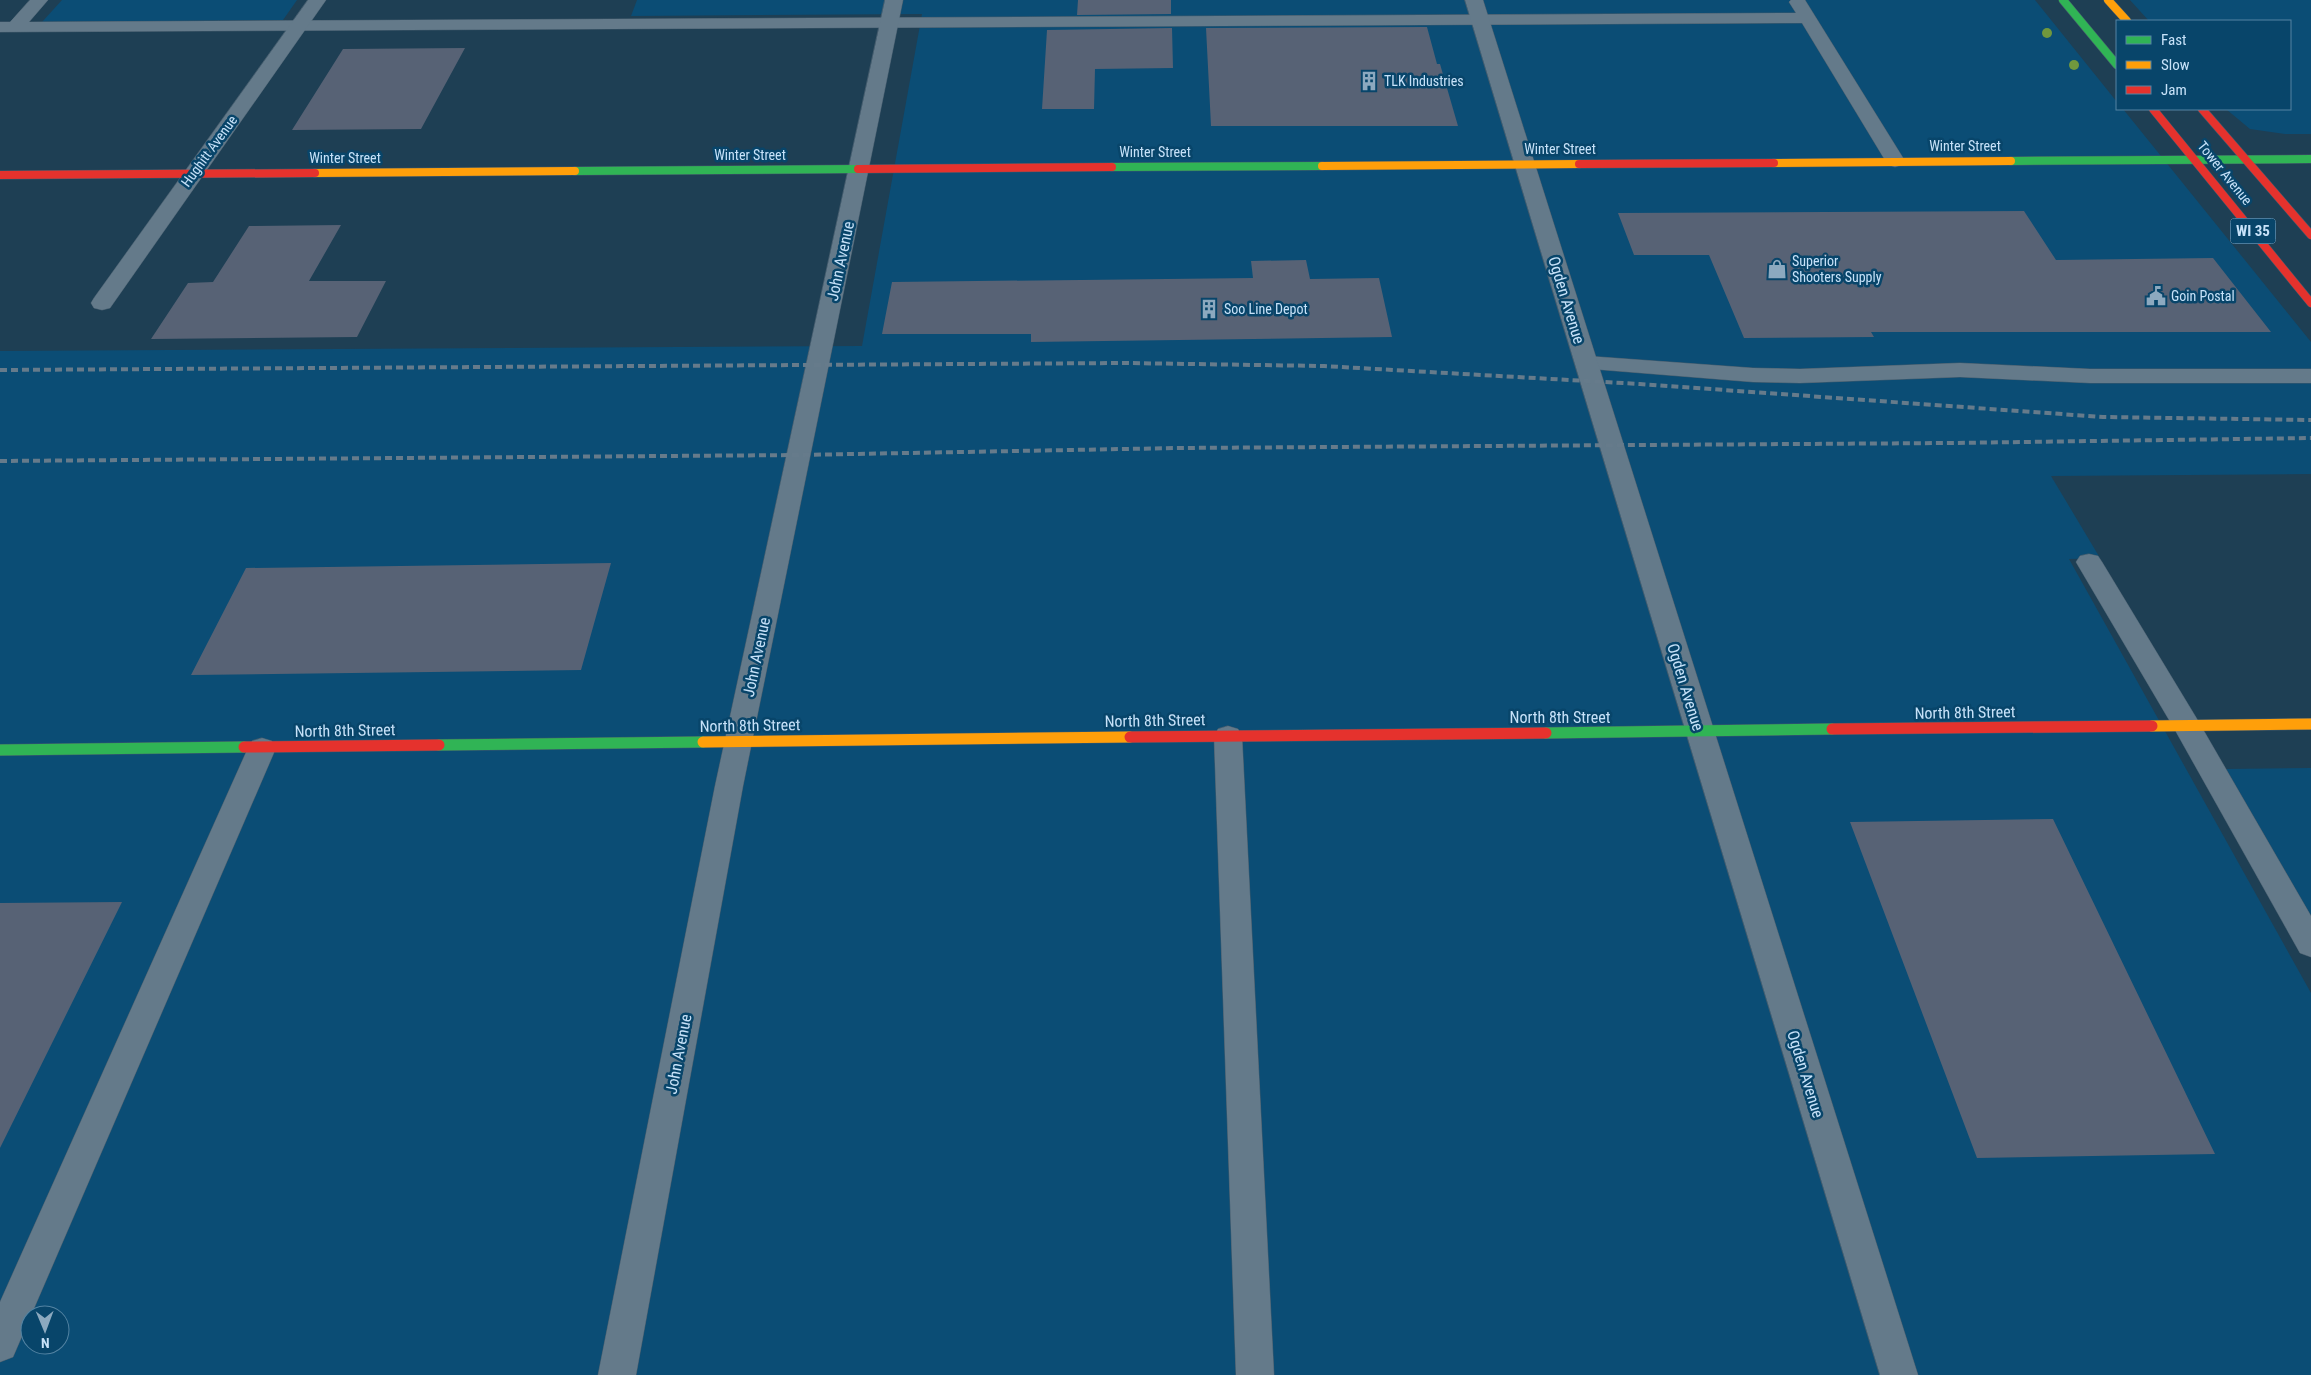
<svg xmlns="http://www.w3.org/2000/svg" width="2311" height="1375" font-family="'Roboto Condensed',sans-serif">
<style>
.built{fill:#0b4d75;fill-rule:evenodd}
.building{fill:#576275}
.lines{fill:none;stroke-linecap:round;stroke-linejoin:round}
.lane-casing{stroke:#445b6c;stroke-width:1}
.street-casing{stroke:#445b6c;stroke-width:1}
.fast-far1-casing{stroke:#445b6c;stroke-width:9}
.fast-casing{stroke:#445b6c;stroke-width:12}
.slow-far1-casing{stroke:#445b6c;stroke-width:9}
.slow-casing{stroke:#445b6c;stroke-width:12}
.jam-far1-casing{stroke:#445b6c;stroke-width:9}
.jam-casing{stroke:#445b6c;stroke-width:12}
.lane{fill:#647a8a;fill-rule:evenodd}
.street{fill:#647a8a;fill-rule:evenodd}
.fast-far1{stroke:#30b455;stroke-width:8}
.fast{stroke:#30b455;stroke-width:11}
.slow-far1{stroke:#ff9f0a;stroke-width:8}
.slow{stroke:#ff9f0a;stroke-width:11}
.jam-far1{stroke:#e5322d;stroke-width:8}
.jam{stroke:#e5322d;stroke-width:11}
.rail{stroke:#667b8b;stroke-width:4;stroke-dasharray:7 4;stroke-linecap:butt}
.tree{fill:#71983d}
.labels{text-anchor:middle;stroke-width:5;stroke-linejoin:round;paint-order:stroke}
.far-poi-label{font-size:14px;fill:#c7e2f9;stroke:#08456a;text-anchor:start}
.far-street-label{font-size:14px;fill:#c7e2f9;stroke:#08456a}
.shield{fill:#08456a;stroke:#8eb3ce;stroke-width:1}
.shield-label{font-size:15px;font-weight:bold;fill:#c7e2f9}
.street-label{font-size:16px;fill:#c7e2f9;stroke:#08456a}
</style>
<rect width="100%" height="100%" fill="#1e3f54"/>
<path class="built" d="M62,0H297L283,20L42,22Z
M637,0H2035L2117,102V109H2123L2311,342V474L2051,476L2100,558L2069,559L2311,993V1375H0V351L862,346L922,14L631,16ZM30,1315H60V1345H30Z
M2130,0H2311V134H2285L2250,129L2226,109H2290V21H2149Z
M2311,768V916L2226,769Z"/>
<path class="building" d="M1078,0H1171V14L1077,15Z
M1427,27L1437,64H1440L1458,126H1211L1206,28Z
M1172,28L1173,68L1095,69L1094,109H1042L1047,30Z
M465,48L421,129L292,130L343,49Z
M2024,211L2056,260L2213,258L2271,332H1871L1874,337L1744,338L1709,255H1634L1618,213Z
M341,225L309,281H386L357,337L151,339L188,283L213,282L249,226Z
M1306,260L1310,279L1379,278L1392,337L1031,342V334H882L892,282L1253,278L1251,261Z
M611,563L581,670L191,675L246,568Z
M2053,819L2215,1154L1977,1158L1850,822Z
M122,902L0,1148V903Z"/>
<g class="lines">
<defs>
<path id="lane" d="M30,0H48L29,22L1796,13L1789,2L1791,0H1805L1905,161L1902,165L1895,167L1888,165L1802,23L0,32V22H10Z
M1587,356L1753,368L1800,369L1960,363L2090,369H2311V383H2090L1960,377L1800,383L1753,382L1579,368L1576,363L1579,358Z
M2089,554L2098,556L2102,562L2197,719L2311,916V957L2300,953L2175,730L2076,562L2080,556Z
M1228,726L1238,729L1242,736L1274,1375H1236L1214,736L1218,729Z
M262,738L272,741L276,748L13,1357L0,1362V1302L248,748L252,741Z"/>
<path id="street" d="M308,0H326L110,308L102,310L94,308L91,303L94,298Z
M885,0H903L743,786L636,1375H598L715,786Z
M1465,0H1483L1918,1375H1880Z"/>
<path id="fast-far1" d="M2063,0L2117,65
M2011,161L2311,159
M1112,167L1322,166
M575,171L858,169"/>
<path id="fast" d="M1546,733L1832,729
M439,745L703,742
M0,750L244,747"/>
<path id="slow-far1" d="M2108,0L2127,21
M1774,163L2011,161
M1322,166L1579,164
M315,173L575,171"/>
<path id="slow" d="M2152,726L2311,724
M703,742L1130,737"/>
<path id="jam-far1" d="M2153,109L2311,303
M2202,109L2311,235
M1579,164L1774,163
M858,169L1112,167
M0,175L315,173"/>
<path id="jam" d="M1832,729L2152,726
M1130,737L1546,733
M244,747L439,745"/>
</defs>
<use href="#lane" class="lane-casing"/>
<use href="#street" class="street-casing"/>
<use href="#fast-far1" class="fast-far1-casing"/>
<use href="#fast" class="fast-casing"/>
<use href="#slow-far1" class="slow-far1-casing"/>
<use href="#slow" class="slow-casing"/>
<use href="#jam-far1" class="jam-far1-casing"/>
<use href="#jam" class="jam-casing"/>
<use href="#lane" class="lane"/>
<use href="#street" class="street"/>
<use href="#fast-far1" class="fast-far1"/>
<use href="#fast" class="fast"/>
<use href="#slow-far1" class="slow-far1"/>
<use href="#slow" class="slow"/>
<use href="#jam-far1" class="jam-far1"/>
<use href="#jam" class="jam"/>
<path class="rail" d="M0,370L1125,363L1324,366L1640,384L2103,417L2311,420
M0,461L798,455L1179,448L1950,443L2311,438"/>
</g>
<g class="tree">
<circle cx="2047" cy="33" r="5"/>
<circle cx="2074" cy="65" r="5"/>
</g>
<defs>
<symbol id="building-bare" viewBox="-9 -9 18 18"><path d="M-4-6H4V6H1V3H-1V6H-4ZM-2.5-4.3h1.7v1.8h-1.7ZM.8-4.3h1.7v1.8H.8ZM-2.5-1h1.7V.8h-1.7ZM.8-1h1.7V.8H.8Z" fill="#8ca9bf" stroke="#08456a" stroke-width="2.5" paint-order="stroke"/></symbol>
<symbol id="shop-bare" viewBox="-9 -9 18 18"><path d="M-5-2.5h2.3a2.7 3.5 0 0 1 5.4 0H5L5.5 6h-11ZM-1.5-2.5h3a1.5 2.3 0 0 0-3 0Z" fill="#8ca9bf" stroke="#08456a" stroke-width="2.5" paint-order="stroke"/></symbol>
<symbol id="civic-bare" viewBox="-9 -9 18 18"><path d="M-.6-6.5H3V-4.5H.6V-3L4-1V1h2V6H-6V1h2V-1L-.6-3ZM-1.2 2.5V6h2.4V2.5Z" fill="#8ca9bf" stroke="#08456a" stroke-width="2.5" paint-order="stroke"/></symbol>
</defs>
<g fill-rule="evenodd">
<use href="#building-bare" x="1355" y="67" width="28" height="28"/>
<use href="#shop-bare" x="1763" y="255" width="28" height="28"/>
<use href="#civic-bare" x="2142" y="282" width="28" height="28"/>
<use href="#building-bare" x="1195" y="295" width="28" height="28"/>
</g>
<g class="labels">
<g class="far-poi-label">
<text x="1384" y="86">TLK Industries</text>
<text x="1792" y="266">Superior<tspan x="1792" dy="16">Shooters Supply</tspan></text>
<text x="2171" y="301">Goin Postal</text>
<text x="1224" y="314">Soo Line Depot</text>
</g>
<g class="far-street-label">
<text x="1965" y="151">Winter Street</text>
<text x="1560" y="154">Winter Street</text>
<text transform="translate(209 151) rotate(-54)" y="5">Hughitt Avenue</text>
<text x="1155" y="157">Winter Street</text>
<text x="750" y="160">Winter Street</text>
<text x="345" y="163">Winter Street</text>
<text transform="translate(2225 173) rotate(51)" y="5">Tower Avenue</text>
</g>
<rect class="shield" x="2230.5" y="218.5" width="45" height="25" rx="4"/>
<g class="shield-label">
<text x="2253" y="236">WI 35</text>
</g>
<g class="street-label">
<text transform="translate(840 261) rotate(-78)" y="6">John Avenue</text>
<text transform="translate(1567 300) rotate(73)" y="6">Ogden Avenue</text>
<text transform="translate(756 657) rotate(-78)" y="6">John Avenue</text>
<text transform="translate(1686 687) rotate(73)" y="6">Ogden Avenue</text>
<text transform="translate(1965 712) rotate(-1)" y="6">North 8th Street</text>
<text x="1560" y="723">North 8th Street</text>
<text transform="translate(1155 720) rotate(-1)" y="6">North 8th Street</text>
<text transform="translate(750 725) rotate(-1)" y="6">North 8th Street</text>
<text transform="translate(345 730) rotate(-1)" y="6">North 8th Street</text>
<text transform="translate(678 1054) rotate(-79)" y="6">John Avenue</text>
<text transform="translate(1806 1074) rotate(73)" y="6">Ogden Avenue</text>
</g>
</g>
<rect x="2116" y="20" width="175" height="90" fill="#08456a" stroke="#5484a3"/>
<rect x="2126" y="36" width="25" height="8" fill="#30b455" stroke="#5484a3"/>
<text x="2161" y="45" font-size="15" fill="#c7e2f9">Fast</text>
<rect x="2126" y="61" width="25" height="8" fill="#ff9f0a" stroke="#5484a3"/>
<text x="2161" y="70" font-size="15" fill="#c7e2f9">Slow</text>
<rect x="2126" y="86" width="25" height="8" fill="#e5322d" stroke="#5484a3"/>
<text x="2161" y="95" font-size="15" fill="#c7e2f9">Jam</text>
<g transform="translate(45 1330) rotate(179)"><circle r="24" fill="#08456a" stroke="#5484a3"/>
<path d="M0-4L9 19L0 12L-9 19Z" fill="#8ca9bf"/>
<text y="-8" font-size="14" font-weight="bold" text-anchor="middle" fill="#c7e2f9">N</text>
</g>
</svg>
